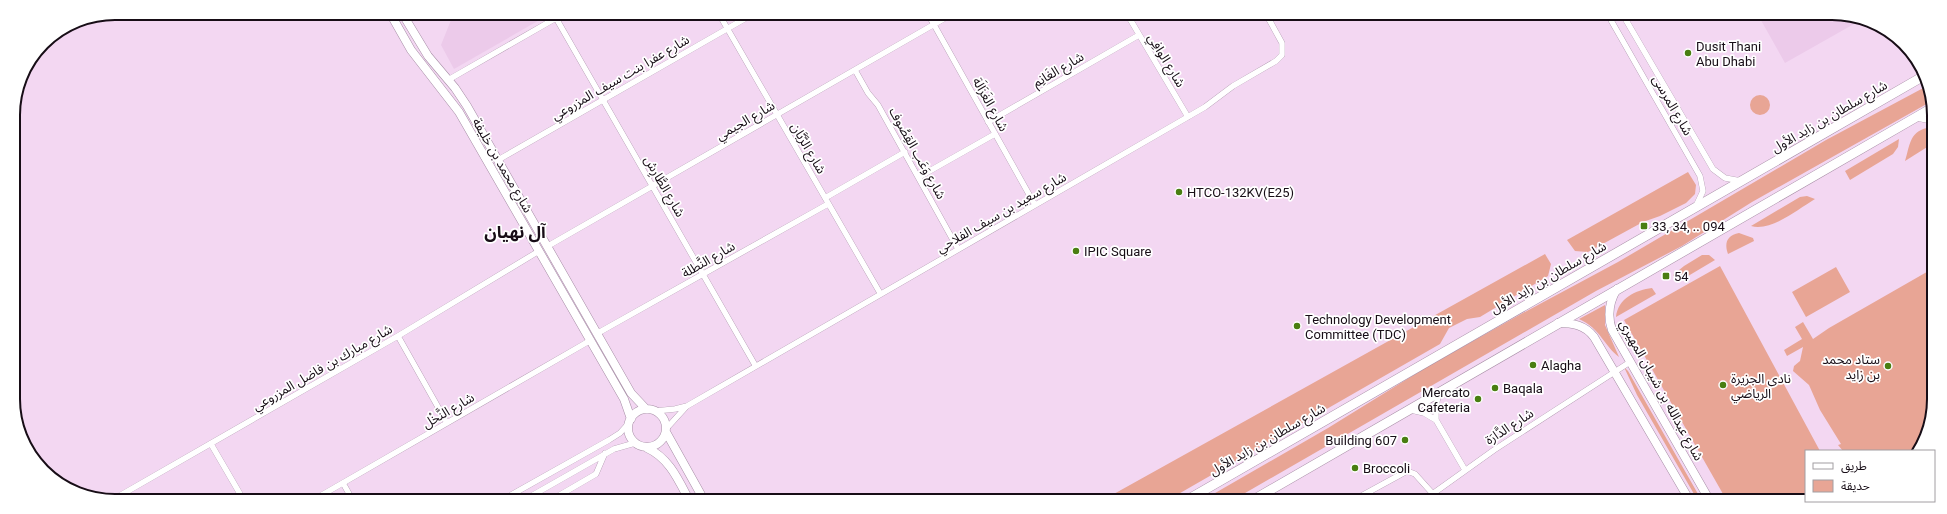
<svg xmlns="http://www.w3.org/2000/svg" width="1947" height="514" font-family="Roboto,'Noto Sans Arabic',sans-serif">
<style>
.built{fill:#eccaea}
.green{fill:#e8a595}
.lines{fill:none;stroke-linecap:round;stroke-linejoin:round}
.street-casing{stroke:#a68da5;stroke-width:6}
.secondary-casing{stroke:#a68da5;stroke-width:9}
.primary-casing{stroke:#a68da5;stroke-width:10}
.street{stroke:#fff;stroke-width:5.5}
.secondary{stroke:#fff;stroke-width:8}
.primary{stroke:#fff;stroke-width:9}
.poi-dot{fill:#497e11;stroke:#fff;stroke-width:1.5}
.labels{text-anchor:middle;stroke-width:3.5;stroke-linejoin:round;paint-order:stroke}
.poi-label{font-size:13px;fill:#170d16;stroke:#fff;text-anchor:start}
.street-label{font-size:13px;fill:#170d16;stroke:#fff}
.district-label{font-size:17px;font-weight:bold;fill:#170d16;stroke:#fff}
.rim{fill:none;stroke:#170d16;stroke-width:2}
</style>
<rect width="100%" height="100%" fill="#f3d7f2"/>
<path class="built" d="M447,13L550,14L454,69L441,45L451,20Z
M1758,15H1852L1861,20L1785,63Z"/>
<path class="green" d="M1927,86L1932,95V101L1752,202L1682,246L1596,291L1233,500H1203L1328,428L1425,368L1521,314L1618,262L1826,140Z
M1750 105a10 10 0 1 1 20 0a10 10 0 1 1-20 0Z
M1927,128H1932V144L1905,161C1910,146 1909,132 1927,128Z
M1899,139L1898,147L1893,154L1850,180L1845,171Z
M1688,172L1696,185L1695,194L1686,203L1660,216L1643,222L1588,252L1575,251L1567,240Z
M1807,196L1815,199C1798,209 1771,232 1751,226L1800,197Z
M1739,233L1753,238L1754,241L1728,254C1724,243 1727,235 1739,233Z
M1545,254L1551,264L1548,276L1480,317L1467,319L1449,328L1440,344L1168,500H1103Z
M1702,255H1709L1715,260L1678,282L1673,275L1684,266Z
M1720,266L1820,451H1806V501H1727L1624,320Z
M1836,267L1850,292L1806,317L1792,292Z
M1932,269V419L1920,450L1843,451L1838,445L1841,444L1820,410L1809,385L1793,371L1794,366L1800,361L1803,347L1787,356L1784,350L1802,339L1795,327L1803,322L1813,339L1829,328Z
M1652,288L1656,294L1616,317C1618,298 1636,290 1652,288Z
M1605,305V325L1619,357C1604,346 1601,329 1579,319Z
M1624,367L1628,371L1702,501H1698L1637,395Z"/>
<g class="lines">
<defs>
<path id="street" d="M719,14L880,293
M928,14L1035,205
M1127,14L1188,117
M1608,15L1700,176L1703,191L1696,206
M1623,15L1713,169L1725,178L1741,181
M556,18L755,365
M855,70L868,93L878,105L958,249
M448,80L563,14
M1917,118L1932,121
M988,122L1139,35
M1671,123L1682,118
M498,160L753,14
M919,177L995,134
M825,198L905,152
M548,246L952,14
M598,333L828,204
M398,336L447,423
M1439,392L1436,406V420L1465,470
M1411,410L1424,413L1436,420
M655,411L675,409L687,406L1205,107L1233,86L1276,61L1282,55V43L1266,14
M666,429L686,407
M211,444L243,499
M343,483L352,499
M114,499L398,336L539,251
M315,499L591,340
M504,499L609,440L620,433L629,423
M526,499L614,449L635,443
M553,499L596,474L605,453
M1354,500L1407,471L1415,474L1433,494
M1424,500L1494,450L1630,362"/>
<path id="secondary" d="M390,13L411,50L459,112L624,399L631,419
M402,13L428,56L455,88L467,106L631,393L646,409
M1617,289C1609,302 1607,315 1612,330L1710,501
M1558,323C1573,323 1585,325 1594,337L1690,501
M628 428a19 19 0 1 1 38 0a19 19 0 1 1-38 0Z
M666,432L704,500
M647,448C669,458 678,479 689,500"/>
<path id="primary" d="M1187,500L1922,77
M1253,500L1932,108"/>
</defs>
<use href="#street" class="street-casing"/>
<use href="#secondary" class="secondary-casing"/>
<use href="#primary" class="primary-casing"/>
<use href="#street" class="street"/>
<use href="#secondary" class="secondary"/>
<use href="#primary" class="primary"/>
</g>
<g class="poi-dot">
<circle cx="1688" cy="53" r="4"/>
<circle cx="1179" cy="192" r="4"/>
<rect x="1640" y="222" width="8" height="8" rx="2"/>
<circle cx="1076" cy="251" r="4"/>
<rect x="1662" y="272" width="8" height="8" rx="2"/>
<circle cx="1297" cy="326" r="4"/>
<circle cx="1533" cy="365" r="4"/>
<circle cx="1888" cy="366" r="4"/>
<circle cx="1723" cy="385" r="4"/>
<circle cx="1495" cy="388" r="4"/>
<circle cx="1478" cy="399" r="4"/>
<circle cx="1405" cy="440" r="4"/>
<circle cx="1355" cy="468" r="4"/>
</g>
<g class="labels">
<g class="poi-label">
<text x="1696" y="51">Dusit Thani<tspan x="1696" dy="15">Abu Dhabi</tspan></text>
<text x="1187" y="197">HTCO-132KV(E25)</text>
<text x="1652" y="231">33, 34, .. 094</text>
<text x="1084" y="256">IPIC Square</text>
<text x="1674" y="281">54</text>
<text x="1305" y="324">Technology Development<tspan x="1305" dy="15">Committee (TDC)</tspan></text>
<text x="1880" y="364" text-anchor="end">ستاد محمد<tspan x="1880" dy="15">بن زايد</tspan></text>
<text x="1541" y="370">Alagha</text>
<text x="1731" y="383">نادى الجزيرة<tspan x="1731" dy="15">الرياضي</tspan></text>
<text x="1503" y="393">Baqala</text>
<text x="1470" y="397" text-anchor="end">Mercato<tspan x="1470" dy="15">Cafeteria</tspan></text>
<text x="1397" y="445" text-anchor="end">Building 607</text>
<text x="1363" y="473">Broccoli</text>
</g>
<g class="street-label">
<text transform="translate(1167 60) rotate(59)" y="5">شارع الوافِي</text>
<text transform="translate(1058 69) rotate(-30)" y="5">شارع الغَانِم</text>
<text transform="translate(620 77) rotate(-30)" y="5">شارع عفرا بنت سيف المزروعي</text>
<text transform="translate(991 104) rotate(61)" y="5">شارع الغَزَالَة</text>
<text transform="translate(1673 105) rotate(60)" y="5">شارع المرسى</text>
<text transform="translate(1829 116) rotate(-30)" y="5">شارع سلطان بن زايد الأول</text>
<text transform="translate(745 120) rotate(-30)" y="5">شارع الجيمي</text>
<text transform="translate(809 148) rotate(60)" y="5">شارع الرَّيَّان</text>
<text transform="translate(918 153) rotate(61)" y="5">شارع وَعَب القِصُوف</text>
<text transform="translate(503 165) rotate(60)" y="5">شارع محمد بن خليفة</text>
<text transform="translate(665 186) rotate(60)" y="5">شارع الطَّارِش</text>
<text transform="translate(1001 212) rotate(-30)" y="5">شارع سعيد بن سيف الفلاحي</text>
<text transform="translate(708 259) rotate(-30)" y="5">شارع النَّطلة</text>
<text transform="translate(1548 277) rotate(-30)" y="5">شارع سلطان بن زايد الأول</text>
<text transform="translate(322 367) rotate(-30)" y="5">شارع مبارك بن فاضل المزروعي</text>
<text transform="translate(1662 390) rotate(61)" y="5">شارع عبدالله بن شيبان المهيري</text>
<text transform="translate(448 410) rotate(-30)" y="5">شارع النَّخْل</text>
<text transform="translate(1509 426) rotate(-33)" y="5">شارع الدَّارَة</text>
<text transform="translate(1267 439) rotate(-30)" y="5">شارع سلطان بن زايد الأول</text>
</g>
<g class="district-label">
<text x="515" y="238">آل نهيان</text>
</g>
</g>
<path d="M0 0H1947V514H0ZM115 20H1832A95 95 0 0 1 1927 115V399A95 95 0 0 1 1832 494H115A95 95 0 0 1 20 399V115A95 95 0 0 1 115 20Z" fill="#fff" fill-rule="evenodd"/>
<path class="rim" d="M115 20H1832A95 95 0 0 1 1927 115V399A95 95 0 0 1 1832 494H115A95 95 0 0 1 20 399V115A95 95 0 0 1 115 20Z"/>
<rect x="1805" y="450" width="130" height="52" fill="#ffffff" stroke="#a29ea2"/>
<rect x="1813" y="463" width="20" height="6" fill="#ffffff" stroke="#a29ea2"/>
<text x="1841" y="470" font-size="12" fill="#170d16">طريق</text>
<rect x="1813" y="480" width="20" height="12" fill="#e8a595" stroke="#a29ea2"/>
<text x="1841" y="490" font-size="12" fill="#170d16">حديقة</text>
</svg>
